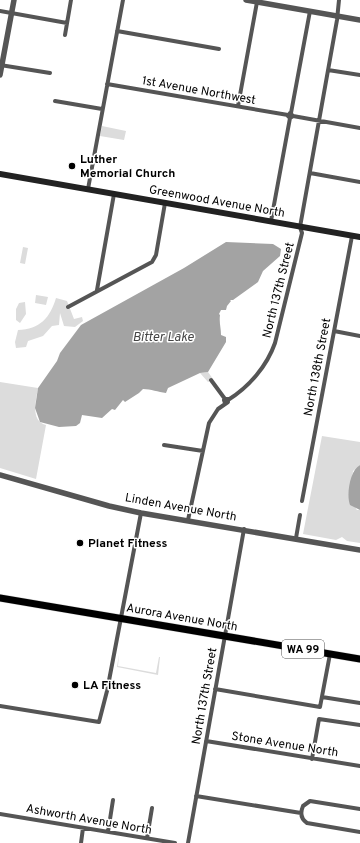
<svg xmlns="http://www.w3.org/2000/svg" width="360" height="843" font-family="Overpass,sans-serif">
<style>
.green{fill:#dcdcdc}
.water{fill:#a3a3a3}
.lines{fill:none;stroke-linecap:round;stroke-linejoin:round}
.trunk-casing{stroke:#dbdbdb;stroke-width:8}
.minor{stroke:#555;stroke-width:4}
.tertiary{stroke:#555;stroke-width:5.5}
.secondary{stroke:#222;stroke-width:6}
.trunk{stroke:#000;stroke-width:7}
.poi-dot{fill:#000;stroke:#fff;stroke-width:1.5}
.labels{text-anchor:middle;stroke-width:3;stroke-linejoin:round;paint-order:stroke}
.shield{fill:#fff;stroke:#4c4c4c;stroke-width:1}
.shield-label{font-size:11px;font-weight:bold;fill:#000}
.street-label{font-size:12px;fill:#000;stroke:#fff}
.poi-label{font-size:12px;font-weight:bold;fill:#000;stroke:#fff;text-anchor:start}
.water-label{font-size:13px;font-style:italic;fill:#444;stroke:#fff}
</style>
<rect width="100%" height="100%" fill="#fff"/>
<path class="green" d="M102,126L126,131L124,140L100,136Z
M23,247L28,248L25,264L20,263Z
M36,295L48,297L46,305L35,303Z
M56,298L67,301L74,319L82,317L83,321L75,327L64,326L60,313L59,325L52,326L43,336L28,341L26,347L16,348L15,342L18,330C40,329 50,318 56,298Z
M25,302L26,314L20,323L16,320V309L19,303Z
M208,372L213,379L208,382L200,373Z
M0,382L38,388C36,400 30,421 46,425L36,479L0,468Z
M322,436L360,442V465L353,471L349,498L357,510H360V543L347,541L342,537L336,540L303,534Z
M119,654L118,666L156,673L159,657H160L158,675L117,667Z"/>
<path class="water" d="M226,242L273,244L281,249L280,256L263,271L258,282L233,300H230L231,301L227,306L226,310H221L219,314L220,315C219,323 221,327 221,335L226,337V342L208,372L200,373L168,388L166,393C158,392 151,389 143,389L139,393L125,402L123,400L115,410L112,409L102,418L82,415L80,423L76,426L59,427L40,422L35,408L38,388L57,361L60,353L81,325L184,268Z
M360,465V510L350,505C346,495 350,470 360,465Z"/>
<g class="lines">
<defs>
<path id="trunk" d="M0,598L360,659"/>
</defs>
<use href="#trunk" class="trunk-casing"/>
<path class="minor" d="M0,11L67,23
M117,31L219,49
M65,35L71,0
M0,65L50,73
M328,70L360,75
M107,84L288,115
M55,101L102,109
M238,106L257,2
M291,113L310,11
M293,116L360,128
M310,173L360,182
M88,189L123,0
M271,221L290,118L293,116L290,113L288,116L290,118
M97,290L114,194
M68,307L152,262L156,255L165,203
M334,331L360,336
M211,380L225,399
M228,400C249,387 267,366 275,343L302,233L300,227L337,20L339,0
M164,445L203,451
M302,501L352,236
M188,520L209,423L218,409L228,402L227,399L224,400L225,403
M296,538L300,515
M215,689L320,707L330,654
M322,697L360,703
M0,706L99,722L107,691L141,513
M206,741L360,766
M312,759L319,719L360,725
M196,796L301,813
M360,809L310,801L303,806C300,813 301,819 307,823L360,832
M0,814L175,843
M108,832L113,800
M147,838L152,808
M81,843L83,828
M188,843L244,529"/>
<path class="tertiary" d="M246,0L360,20
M0,75L14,0
M0,475L109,506L141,513L360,550"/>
<path class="secondary" d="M0,174L360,237"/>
<use href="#trunk" class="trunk"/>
</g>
<g class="poi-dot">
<circle cx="72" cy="166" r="4"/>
<circle cx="80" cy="543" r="4"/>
<circle cx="75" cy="685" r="4"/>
</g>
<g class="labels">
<rect class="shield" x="282" y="640" width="42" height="18" rx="3"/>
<g class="shield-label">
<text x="303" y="653">WA 99</text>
</g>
<g class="street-label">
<text transform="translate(199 90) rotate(10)" y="4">1st Avenue Northwest</text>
<text transform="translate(217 201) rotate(10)" y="4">Greenwood Avenue North</text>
<text transform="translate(278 290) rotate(-76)" y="4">North 137th Street</text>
<text transform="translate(317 367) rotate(-79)" y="4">North 138th Street</text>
<text transform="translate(181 507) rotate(10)" y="4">Linden Avenue North</text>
<text transform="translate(182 617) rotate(10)" y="4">Aurora Avenue North</text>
<text transform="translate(204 696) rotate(-80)" y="4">North 137th Street</text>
<text transform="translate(285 744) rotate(9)" y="4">Stone Avenue North</text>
<text transform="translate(89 819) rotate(10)" y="4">Ashworth Avenue North</text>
</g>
<g class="poi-label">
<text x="80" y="163">Luther<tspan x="80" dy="14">Memorial Church</tspan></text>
<text x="88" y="547">Planet Fitness</text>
<text x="83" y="689">LA Fitness</text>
</g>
<g class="water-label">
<text x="163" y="341">Bitter Lake</text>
</g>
</g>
</svg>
